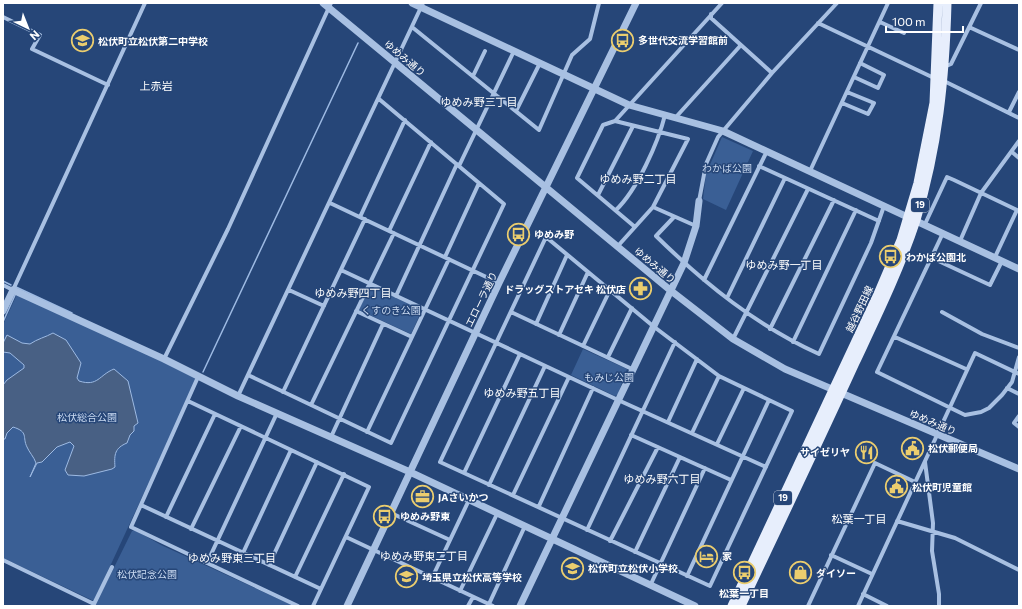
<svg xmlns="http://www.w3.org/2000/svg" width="1022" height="609" font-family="Commissioner,'Noto Sans JP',sans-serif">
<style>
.green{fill:#3a5f95}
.water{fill:#486084;stroke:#9dbae3}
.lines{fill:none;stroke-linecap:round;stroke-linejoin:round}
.stream{stroke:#9dbae3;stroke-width:1.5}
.minor{stroke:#a8c0e2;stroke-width:4}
.tertiary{stroke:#a8c0e2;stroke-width:7}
.primary{stroke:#e7eefc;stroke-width:9}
.labels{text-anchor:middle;stroke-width:3;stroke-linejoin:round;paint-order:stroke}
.shield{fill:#264678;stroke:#bec8d6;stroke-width:1}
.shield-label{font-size:9px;font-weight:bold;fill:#fff}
.poi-label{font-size:10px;font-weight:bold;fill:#fff;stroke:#264678;text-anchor:start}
.street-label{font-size:10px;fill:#fff;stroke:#264678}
.park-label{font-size:10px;fill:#cbdbf2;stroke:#264678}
.neighbourhood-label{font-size:11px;fill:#fff;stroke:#264678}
</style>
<rect width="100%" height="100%" fill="#264678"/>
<path class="green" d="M722,137L753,151L726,210L703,199L706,174Z
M370,286L422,310L411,334L359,310Z
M18,292L197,378L94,601L3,558V325Z
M583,349L627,369L618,394L615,396L571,375Z
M135,530L161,545L294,606H95L132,531Z"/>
<path class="water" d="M53,333L66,340L81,363L77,378L79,381C98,387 99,375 114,369L128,381L138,423L134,426V431L130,435L127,443C115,448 114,454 115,467L112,469L84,476L68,475L65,470L74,446L70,442L57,447L42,462L37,463L30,477L36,463C34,457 29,452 27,447C22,437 29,432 13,427L7,433L5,439H3V385L7,380L24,368V365L10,353L3,352V343L7,335L22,343L30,344C37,339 46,337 53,333Z"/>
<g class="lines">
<path class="stream" d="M3,281L11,285
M16,287L72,313
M3,322L16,293
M203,372L358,43"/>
<path class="minor" d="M711,14V18L772,73
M3,17L40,35L32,49L108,85
M880,22L904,33
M818,23L934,78
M412,27L539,130L572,55L590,39L599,3
M969,27L1019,50
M944,67L951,64L981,3
M473,76L485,51
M854,77L878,88L884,75L860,63
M944,81L1019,118
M842,103L868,114L874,103L847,92
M516,111L540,63
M1009,112L1019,92
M676,117L741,45
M615,121L722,3
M1012,152L1019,158
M459,166L514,51
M759,166L879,221
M810,171L888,3
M598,195L633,126
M699,201L706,164L718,137L772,73L837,3
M330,203L499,283
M653,207L696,226
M616,210C637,190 658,143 665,115
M360,217L405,120
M674,217L656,236C705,284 757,326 819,354L871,243L884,206
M925,224L947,177L954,180L1017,210L995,257
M389,231L431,142
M943,233L877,372L965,415L981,412L989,408L1002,395L1012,382L1019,357
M546,237L653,326L719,376L792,411L710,586L440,462Z
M960,241L981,193L1019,141
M617,247L653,207L688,139L615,121L603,125L577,178L635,227
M445,257L479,183
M932,258L990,285L1002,261
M341,270L618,400L766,467
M704,280L767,151
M3,285L13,290L145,3
M289,290L324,306
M396,296L457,164
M727,298L785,178
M356,311L412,337
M511,312L632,369
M942,312L982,334L1019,348
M536,324L567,255
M770,329L834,200
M559,335L588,272
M895,337L966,369
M733,339L808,189
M793,342L856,210
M583,346L610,290
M608,357L632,308
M164,359L228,229L331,3
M248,375L391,443L504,204L379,99
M198,377L131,527L298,606
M1007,388L1019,394
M283,392L365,219
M238,396L423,3
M188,401L369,487L313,606
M311,405L394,233
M1019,416L1014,423L1019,427
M668,422L697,359
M367,432L449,259
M692,433L719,376
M631,435L731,480
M331,437L383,324
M717,444L744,388
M925,462L933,523L932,551L939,594V606
M464,473L520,354
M489,485L545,366
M513,495L569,377
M141,505L321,589
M539,506L593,388
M391,513L450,540
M166,517L215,414
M897,521L955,538L1019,570
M191,529L241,426
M587,530L675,342
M346,537L493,606
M610,541L658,447
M635,552L680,457
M243,553L291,450
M831,555L872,574
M3,560L94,604
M207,563L277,413
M269,565L317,462
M687,576L769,400
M295,577L344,474
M432,578L469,500
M650,586L705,468
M460,591L497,514
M863,594L887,606
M489,604L525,526
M93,606L112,567
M468,606L473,597
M808,606L875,463L915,482
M858,606L975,353L1019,374"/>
<path class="tertiary" d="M323,3L670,290L733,339L785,369L1019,469
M412,3L629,105L723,131L1019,269
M3,311L13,290L164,359L238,396L410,472L695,606
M347,606L499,283L636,3
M520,606L684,263L696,226L699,201"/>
<path class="primary" d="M732,606L878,294L901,240L918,183L934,103L938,3
M741,606C779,525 818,444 855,363C877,316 900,269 916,220C938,147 945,79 947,3"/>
</g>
<defs>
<symbol id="bus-ring" viewBox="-11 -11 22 22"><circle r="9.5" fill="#264678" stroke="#ebcd6e" stroke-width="1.5"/><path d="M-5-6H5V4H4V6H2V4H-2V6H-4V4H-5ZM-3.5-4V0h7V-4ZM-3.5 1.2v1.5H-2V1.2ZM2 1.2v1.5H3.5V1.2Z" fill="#ebcd6e"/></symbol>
<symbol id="school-ring" viewBox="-11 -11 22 22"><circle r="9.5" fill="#264678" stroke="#ebcd6e" stroke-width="1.5"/><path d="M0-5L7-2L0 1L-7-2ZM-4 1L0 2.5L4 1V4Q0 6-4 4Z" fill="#ebcd6e"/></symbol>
<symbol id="pharmacy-ring" viewBox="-11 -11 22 22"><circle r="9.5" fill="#264678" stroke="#ebcd6e" stroke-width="1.5"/><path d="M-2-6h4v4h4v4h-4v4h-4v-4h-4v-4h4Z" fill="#ebcd6e"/></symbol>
<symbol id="civic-ring" viewBox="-11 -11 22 22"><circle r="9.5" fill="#264678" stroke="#ebcd6e" stroke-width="1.5"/><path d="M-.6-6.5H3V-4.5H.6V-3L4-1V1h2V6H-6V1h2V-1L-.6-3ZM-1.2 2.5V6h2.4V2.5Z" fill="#ebcd6e"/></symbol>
<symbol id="restaurant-ring" viewBox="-11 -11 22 22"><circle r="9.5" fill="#264678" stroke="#ebcd6e" stroke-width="1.5"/><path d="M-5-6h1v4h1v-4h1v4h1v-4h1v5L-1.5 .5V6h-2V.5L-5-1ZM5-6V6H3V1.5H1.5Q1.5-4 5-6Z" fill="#ebcd6e"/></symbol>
<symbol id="office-ring" viewBox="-11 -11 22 22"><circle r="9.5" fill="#264678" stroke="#ebcd6e" stroke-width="1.5"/><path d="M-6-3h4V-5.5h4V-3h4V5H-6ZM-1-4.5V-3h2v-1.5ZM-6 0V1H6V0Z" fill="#ebcd6e"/></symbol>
<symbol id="hotel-ring" viewBox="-11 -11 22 22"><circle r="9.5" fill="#264678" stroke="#ebcd6e" stroke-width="1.5"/><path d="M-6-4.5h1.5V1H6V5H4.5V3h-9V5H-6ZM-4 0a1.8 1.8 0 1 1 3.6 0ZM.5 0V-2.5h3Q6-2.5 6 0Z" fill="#ebcd6e"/></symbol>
<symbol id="shop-ring" viewBox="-11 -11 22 22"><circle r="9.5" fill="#264678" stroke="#ebcd6e" stroke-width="1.5"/><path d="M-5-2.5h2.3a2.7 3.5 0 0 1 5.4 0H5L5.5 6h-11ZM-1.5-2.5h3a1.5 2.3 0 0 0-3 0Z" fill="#ebcd6e"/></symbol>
</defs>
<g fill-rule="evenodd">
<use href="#bus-ring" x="610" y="28" width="25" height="25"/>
<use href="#school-ring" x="70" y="28" width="25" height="25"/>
<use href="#bus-ring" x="506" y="222" width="25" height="25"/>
<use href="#bus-ring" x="878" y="244" width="25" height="25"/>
<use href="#pharmacy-ring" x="628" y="276" width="25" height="25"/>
<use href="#civic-ring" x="900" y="436" width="25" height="25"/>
<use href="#restaurant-ring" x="854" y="440" width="25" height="25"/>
<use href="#civic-ring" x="884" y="474" width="25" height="25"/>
<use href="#office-ring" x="410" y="484" width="25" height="25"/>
<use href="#bus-ring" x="372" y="504" width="25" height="25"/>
<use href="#hotel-ring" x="694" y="544" width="25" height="25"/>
<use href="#school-ring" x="560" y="556" width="25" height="25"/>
<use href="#bus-ring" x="732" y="560" width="25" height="25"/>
<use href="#shop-ring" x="788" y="560" width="25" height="25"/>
<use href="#school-ring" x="394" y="564" width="25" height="25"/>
</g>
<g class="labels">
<g class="shield">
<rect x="911" y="198" width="18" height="14" rx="3"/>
<rect x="774" y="491" width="18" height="14" rx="3"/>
</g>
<g class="shield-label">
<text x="920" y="208">19</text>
<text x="783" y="501">19</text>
</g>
<g class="poi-label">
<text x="638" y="44">多世代交流学習館前</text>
<text x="98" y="45">松伏町立松伏第二中学校</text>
<text x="534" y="238">ゆめみ野</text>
<text x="906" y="261">わかば公園北</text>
<text x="626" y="293" text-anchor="end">ドラッグストアセキ 松伏店</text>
<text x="928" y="452">松伏郵便局</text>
<text x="850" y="456" text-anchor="end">サイゼリヤ</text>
<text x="912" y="491">松伏町児童館</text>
<text x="438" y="501">JAさいかつ</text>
<text x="400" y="520">ゆめみ野東</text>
<text x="722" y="560">家</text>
<text x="588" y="572">松伏町立松伏小学校</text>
<text x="816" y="577">ダイソー</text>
<text x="422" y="581">埼玉県立松伏高等学校</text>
<text x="744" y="597" text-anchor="middle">松葉一丁目</text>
</g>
<g class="street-label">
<text transform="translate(405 58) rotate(40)" y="4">ゆめみ通り</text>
<text transform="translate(655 265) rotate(40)" y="4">ゆめみ通り</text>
<text transform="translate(481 299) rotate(-64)" y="4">エローラ通り</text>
<text transform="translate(859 309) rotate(-65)" y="4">越谷野田線</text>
<text transform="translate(933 422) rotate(23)" y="4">ゆめみ通り</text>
</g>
<g class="park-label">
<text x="727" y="172">わかば公園</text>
<text x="391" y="314">くすのき公園</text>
<text x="609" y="381">もみじ公園</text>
<text x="87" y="421">松伏総合公園</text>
<text x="147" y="578">松伏記念公園</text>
</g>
<g class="neighbourhood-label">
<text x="156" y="90">上赤岩</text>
<text x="479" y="106">ゆめみ野三丁目</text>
<text x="638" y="183">ゆめみ野二丁目</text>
<text x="784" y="269">ゆめみ野一丁目</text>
<text x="353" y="297">ゆめみ野四丁目</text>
<text x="522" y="397">ゆめみ野五丁目</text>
<text x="662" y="483">ゆめみ野六丁目</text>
<text x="859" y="523">松葉一丁目</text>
<text x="424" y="560">ゆめみ野東二丁目</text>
<text x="232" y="562">ゆめみ野東三丁目</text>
</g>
</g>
<rect width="1022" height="609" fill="none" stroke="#ffffff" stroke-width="8"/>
<g transform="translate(28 28) rotate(137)" stroke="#264678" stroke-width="3" paint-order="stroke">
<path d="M0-3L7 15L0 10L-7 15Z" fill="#ffffff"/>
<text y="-6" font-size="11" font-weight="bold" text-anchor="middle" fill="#ffffff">N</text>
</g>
<path d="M886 26v6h77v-6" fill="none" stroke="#ffffff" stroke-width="2"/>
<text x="892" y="26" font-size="12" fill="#ffffff" stroke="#264678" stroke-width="3" paint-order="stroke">100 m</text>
</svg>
